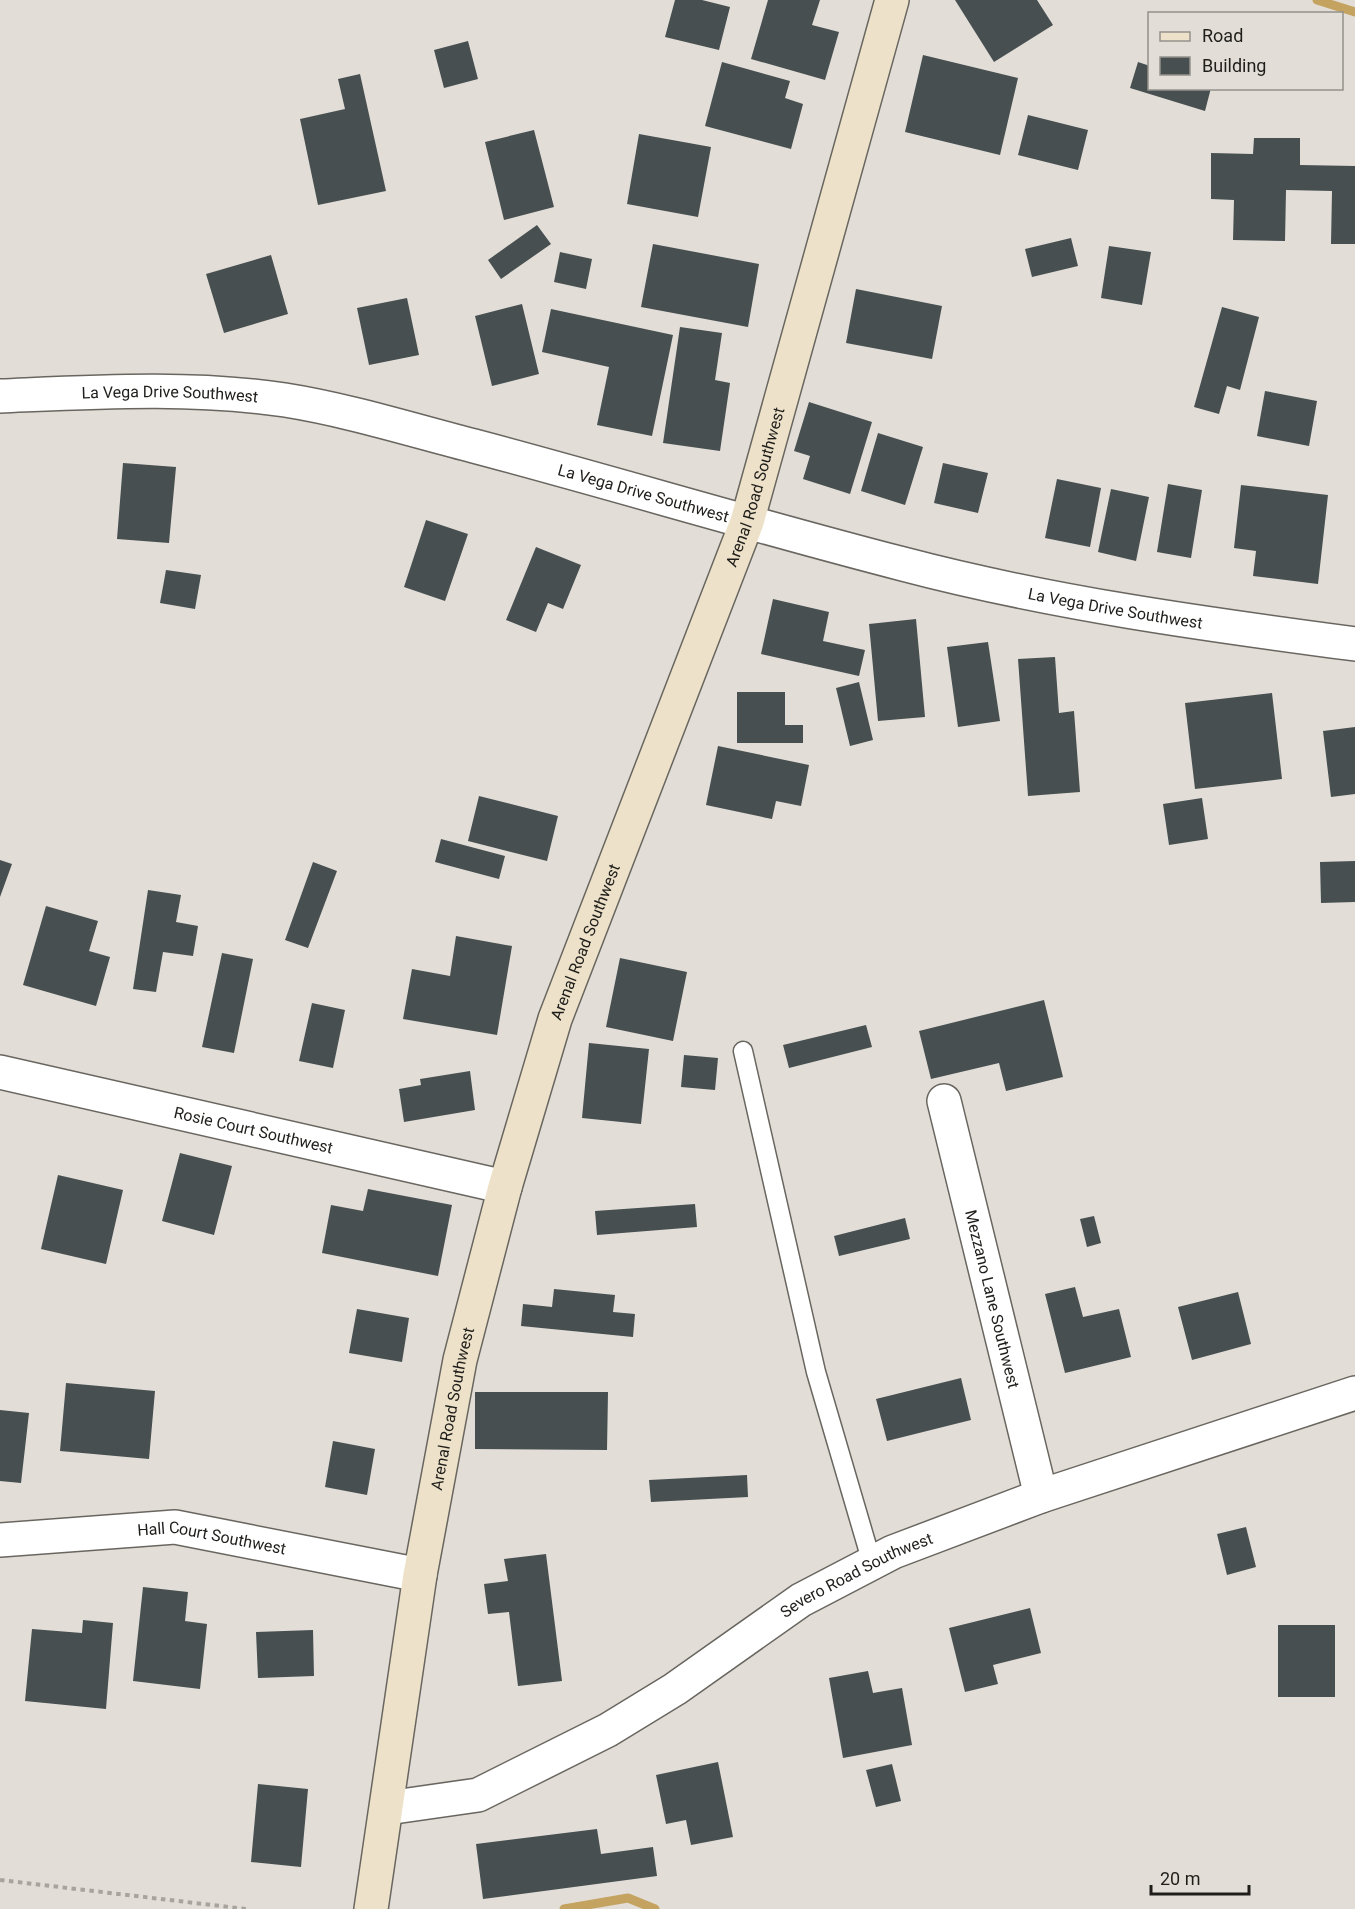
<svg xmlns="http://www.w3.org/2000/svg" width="1355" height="1909" font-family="Roboto,sans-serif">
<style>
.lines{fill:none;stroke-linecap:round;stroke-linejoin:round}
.stream{stroke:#c4a260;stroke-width:9}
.building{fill:#474f51}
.lane-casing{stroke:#696660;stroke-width:21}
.street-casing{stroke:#696660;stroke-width:36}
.secondary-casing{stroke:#696660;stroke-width:36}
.path{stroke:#a7a49e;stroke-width:4;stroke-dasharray:4.5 4.5;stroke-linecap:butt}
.lane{stroke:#fff;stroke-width:18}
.street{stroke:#fff;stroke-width:33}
.secondary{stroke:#ede2c9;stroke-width:33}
.labels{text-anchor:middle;stroke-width:6;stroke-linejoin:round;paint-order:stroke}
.street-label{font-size:16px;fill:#1f1e1b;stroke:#e2ded7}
</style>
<rect width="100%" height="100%" fill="#e2ded7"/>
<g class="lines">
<path class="stream" d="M1317,0L1355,12
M564,1909L628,1898L655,1909"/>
</g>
<path class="building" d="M675,0H702L730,7L719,50L665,37Z
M768,0H820L812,25L839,32L825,80L751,59Z
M955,0H1037L1053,25L994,62Z
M468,41L478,79L444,88L434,50Z
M923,55L1018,78L1000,155L905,132Z
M722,62L790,81L785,98L803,104L791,149L705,126Z
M1138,62L1150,66V88H1211L1205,111L1130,88Z
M360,74L386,191L318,205L300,119L345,109L338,79Z
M1028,115L1088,130L1078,170L1018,155Z
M534,130L554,207L504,220L485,142Z
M639,134L711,147L698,217L627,204Z
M1254,138H1300V165L1355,166V244H1331L1332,191L1286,190L1285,241L1233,240L1234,200L1211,199V153L1253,154Z
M537,225L551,244L501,279L488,260Z
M1071,238L1078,266L1032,277L1025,249Z
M653,244L759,264L748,327L641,307Z
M1109,246L1151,252L1142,305L1101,298Z
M560,252L592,259L586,289L554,282Z
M271,255L288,314L224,333L206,274Z
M856,289L942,306L932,359L846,343Z
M407,298L419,355L369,365L357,308Z
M522,304L539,374L492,386L475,316Z
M1222,307L1259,317L1240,390L1227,386L1219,414L1194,407Z
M551,309L673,335L652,436L597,425L609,367L542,352Z
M680,327L722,333L715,380L730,383L720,451L663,443Z
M1265,391L1317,401L1309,446L1257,436Z
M809,402L872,422L850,494L803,479L810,456L794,451Z
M878,433L923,447L905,505L861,491Z
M123,463L176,467L169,543L117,539Z
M943,463L988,473L978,513L934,503Z
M1057,479L1101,488L1090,547L1045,538Z
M1168,484L1202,490L1191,558L1157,552Z
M1241,485L1328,495L1318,584L1253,576L1256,551L1234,548Z
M1111,489L1149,497L1136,561L1098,552Z
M426,520L468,534L445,601L404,587Z
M536,547L581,565L563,609L548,603L536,632L506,620Z
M166,570L201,575L195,609L160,603Z
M773,599L829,612L823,641L865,650L859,676L761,654Z
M916,619L925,717L878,721L869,624Z
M988,642L1000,721L958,727L947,647Z
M1055,657L1059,713L1074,711L1080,792L1028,796L1018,659Z
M859,682L873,740L850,746L836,688Z
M737,692H785V725H803V743H737Z
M1272,693L1282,779L1195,789L1185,703Z
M1355,727V794L1331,797L1323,731Z
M718,746L809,765L801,806L776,801L772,819L706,805Z
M479,796L558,816L547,861L468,841Z
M1202,798L1208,839L1169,845L1163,804Z
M441,839L505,856L499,879L435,862Z
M0,860L12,864L0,897Z
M1355,861V902L1321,903L1320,862Z
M313,862L337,871L308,948L285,940Z
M148,890L181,895L176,922L198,926L193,956L163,952L156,992L133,989Z
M46,906L98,921L89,951L110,957L96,1006L23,985Z
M456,936L512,946L497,1035L403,1019L412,969L450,976Z
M222,953L253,959L234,1053L202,1047Z
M620,958L687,972L673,1041L606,1027Z
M1044,1000L1063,1077L1006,1091L999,1063L931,1079L919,1031Z
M312,1003L345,1010L333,1068L299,1061Z
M866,1025L872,1047L789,1068L783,1045Z
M589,1043L649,1049L641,1124L582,1118Z
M684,1055L718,1058L715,1090L681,1087Z
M470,1071L475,1110L404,1122L399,1089L421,1085L420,1079Z
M180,1153L232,1166L214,1235L162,1221Z
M58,1175L123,1190L106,1264L41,1249Z
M368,1189L452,1205L438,1276L322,1253L331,1205L363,1211Z
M695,1204L697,1227L597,1235L595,1211Z
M1094,1216L1101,1243L1087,1247L1080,1219Z
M905,1218L910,1239L839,1256L834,1236Z
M1075,1287L1083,1317L1119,1309L1131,1357L1065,1373L1045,1294Z
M554,1289L615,1295L613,1312L635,1314L633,1337L521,1326L523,1304L552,1307Z
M1238,1292L1251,1344L1192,1360L1178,1307Z
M357,1309L409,1318L402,1362L349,1353Z
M961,1378L971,1420L887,1441L876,1399Z
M66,1383L155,1391L149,1459L60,1451Z
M475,1392H608L607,1450L475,1449Z
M0,1410L29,1413L21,1483L0,1481Z
M333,1441L375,1449L367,1495L325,1487Z
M747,1475L748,1497L651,1502L649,1480Z
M1246,1527L1256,1567L1227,1575L1217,1534Z
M546,1554L562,1681L518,1686L509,1612L488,1614L484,1584L508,1581L504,1559Z
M143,1587L188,1592L185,1621L207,1624L200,1689L133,1681Z
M1030,1608L1041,1653L993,1665L998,1684L965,1692L949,1628Z
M83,1620L113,1623L106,1709L25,1701L32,1629L82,1633Z
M1278,1625H1335V1697H1278Z
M313,1630L314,1676L258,1678L256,1632Z
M868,1671L873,1693L902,1688L912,1745L843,1758L829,1678Z
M718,1762L733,1837L691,1845L686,1820L666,1824L656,1775Z
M892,1764L901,1801L876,1807L866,1770Z
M258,1784L308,1789L301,1867L251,1862Z
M597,1829L601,1854L653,1847L657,1876L483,1899L476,1844Z"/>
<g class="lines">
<defs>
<path id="lane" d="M743,1051L816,1372L872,1563"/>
<g id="street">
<path id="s1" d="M0,396C95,392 190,386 285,400C348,410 412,430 474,446C617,484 759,527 903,564C1051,603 1204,624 1355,644"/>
<path id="s2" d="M0,1072L505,1187"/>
<path id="s3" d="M944,1101L1041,1496"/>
<path id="s4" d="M0,1540L175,1527L420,1575"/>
<path id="s5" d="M387,1808L478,1795L608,1730L675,1689L801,1600L893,1552L1041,1496L1355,1393"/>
</g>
<g id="secondary">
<path id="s6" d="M371,1909L420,1575L460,1360L505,1187L555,1019L747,522L892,0"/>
</g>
</defs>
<use href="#lane" class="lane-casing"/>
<use href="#street" class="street-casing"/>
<use href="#secondary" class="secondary-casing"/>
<path class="path" d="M0,1880L246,1909"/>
<use href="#lane" class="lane"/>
<use href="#street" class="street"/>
<use href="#secondary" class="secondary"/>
</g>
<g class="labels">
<g class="street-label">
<text dy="6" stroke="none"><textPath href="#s1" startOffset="170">La Vega Drive Southwest</textPath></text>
<text dy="6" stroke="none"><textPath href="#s6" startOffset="1479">Arenal Road Southwest</textPath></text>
<text dy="6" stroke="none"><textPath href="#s1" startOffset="656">La Vega Drive Southwest</textPath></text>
<text dy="6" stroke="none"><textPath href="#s1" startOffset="1142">La Vega Drive Southwest</textPath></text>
<text dy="6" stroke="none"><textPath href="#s6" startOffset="993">Arenal Road Southwest</textPath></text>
<text dy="6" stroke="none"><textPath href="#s2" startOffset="260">Rosie Court Southwest</textPath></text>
<text dy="6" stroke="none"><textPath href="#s3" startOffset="204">Mezzano Lane Southwest</textPath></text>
<text dy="6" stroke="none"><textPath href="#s6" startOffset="507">Arenal Road Southwest</textPath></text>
<text dy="6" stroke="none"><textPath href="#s4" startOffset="213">Hall Court Southwest</textPath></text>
<text dy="6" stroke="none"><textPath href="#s5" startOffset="531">Severo Road Southwest</textPath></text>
</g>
</g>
<rect x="1148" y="12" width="195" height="78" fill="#e2ded7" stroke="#94918c" stroke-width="1.5"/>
<rect x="1160" y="32" width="30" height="9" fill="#ede2c9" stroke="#94918c" stroke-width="1.5"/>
<text x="1202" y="42" font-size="18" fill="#1f1e1b">Road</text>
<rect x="1160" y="57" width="30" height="18" fill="#474f51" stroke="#94918c" stroke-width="1.5"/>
<text x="1202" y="72" font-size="18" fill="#1f1e1b">Building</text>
<path d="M1151 1885v9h98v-9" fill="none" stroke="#1f1e1b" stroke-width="3"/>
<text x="1160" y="1885" font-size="18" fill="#1f1e1b" stroke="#e2ded7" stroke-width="4.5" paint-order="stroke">20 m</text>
</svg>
